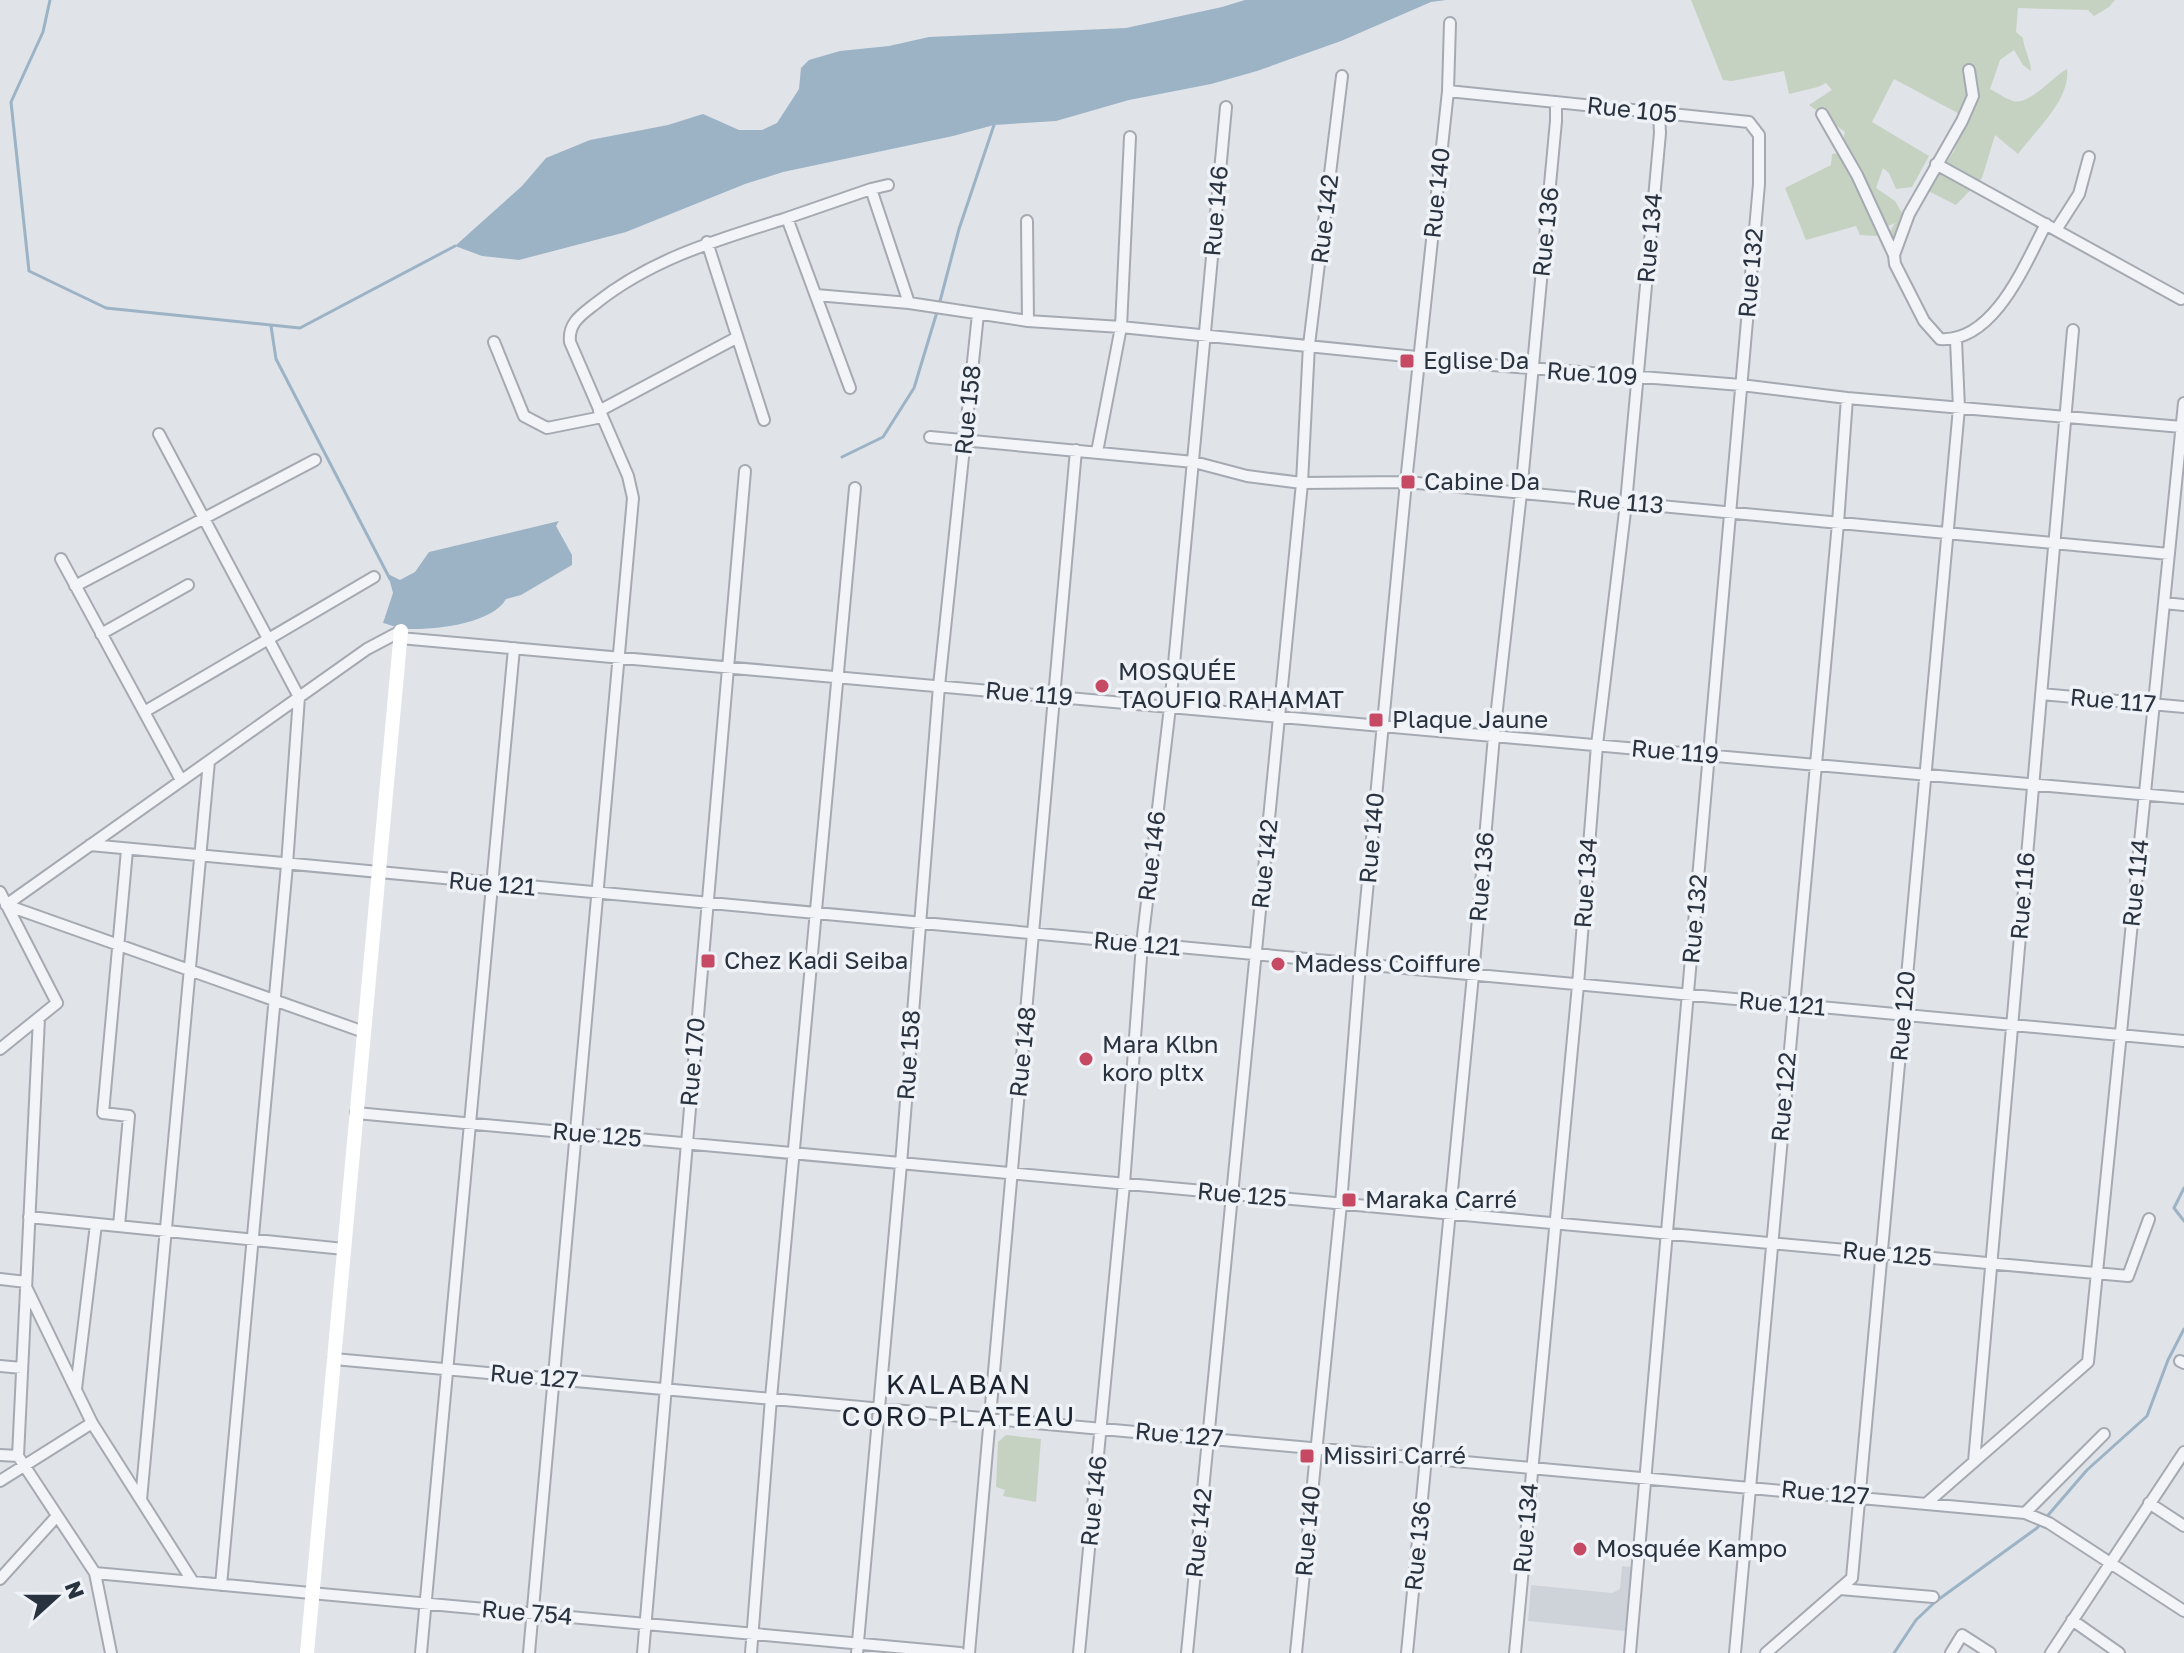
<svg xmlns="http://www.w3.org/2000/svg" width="2184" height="1653" font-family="'Golos Text',sans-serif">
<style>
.built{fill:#ced3da}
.green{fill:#c6d2c1}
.water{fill:#9cb3c6}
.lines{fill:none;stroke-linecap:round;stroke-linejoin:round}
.stream{stroke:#9cb3c6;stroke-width:3}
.street-casing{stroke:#a5aab2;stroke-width:14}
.street{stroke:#f2f4f7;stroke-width:10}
.secondary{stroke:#fff;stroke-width:14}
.poi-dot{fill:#c74a64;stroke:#eff2f6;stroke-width:3}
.labels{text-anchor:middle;stroke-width:7;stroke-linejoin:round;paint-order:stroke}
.street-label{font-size:24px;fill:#29323f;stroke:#eff2f6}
.poi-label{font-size:24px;fill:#29323f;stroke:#eff2f6;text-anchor:start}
.quarter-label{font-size:28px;letter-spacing:2px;fill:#1b232f;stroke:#eff2f6}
</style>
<rect width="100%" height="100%" fill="#e0e3e8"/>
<path class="built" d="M1622,1566L1632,1567L1625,1631L1528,1621L1531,1585L1612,1593L1620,1589Z"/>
<path class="green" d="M1691,0H2115L2109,7L2094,16L2088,10L2018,8L2016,32L2023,38C2024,50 2031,60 2031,71L2023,65L2014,50L2000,60L1990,89C1998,93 2006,99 2013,101C2029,106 2052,77 2067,69C2071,99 2035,131 2018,154L1995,135L1982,178L1956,205L1928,191L1954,151L1967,118L1894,79L1872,122L1929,156L1912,187L1896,189L1889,173L1883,168L1876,188L1895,201L1909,225L1891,255L1887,237L1895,223L1886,227L1877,236L1860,235L1856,226L1806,240L1785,188L1831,165L1832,154L1840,153L1845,132L1809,105L1832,90L1826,83L1818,87L1789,94L1784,71L1732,81L1723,80Z
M1006,1435L1041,1439L1036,1502L1003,1496L1005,1490L996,1487L998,1442Z"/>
<path class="water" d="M1245,0H1446L1431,2L1341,41L1257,71L1211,84L1129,100L1056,121L994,125L953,136L783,172L745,184L626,232L519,260L482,256L455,246L522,186L546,158L590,140L668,125L703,114L739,130H762L777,123L799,89L801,68L809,60L840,51L889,46L929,37L1126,28L1222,7Z
M559,521L556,526L572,555V565L521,595L506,599C492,624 434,630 407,629C399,629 391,625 383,623L393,593L388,574L400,580L415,572L429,552Z"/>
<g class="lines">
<path class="stream" d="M50,0L43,32L11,102L29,271L106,308L300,328L455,246
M939,305L959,229L994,125L991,122
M271,326L276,359L390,579
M842,457L883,437L914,388L937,312
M2184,1188L2174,1208L2184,1221
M1894,1653L1916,1620L1935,1602L2037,1528L2087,1470L2147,1416L2168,1360L2184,1329"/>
<defs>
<path id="street" d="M1969,70L1973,96L1962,121L1909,214L1894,255L1895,264L1924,321L1940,339C1994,343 2025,264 2046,224
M1448,91L1749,122L1759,135V184L1630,1653
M1822,114L1857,175L1894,255
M1936,164L2181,299
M871,189L888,185
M787,218L850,388
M1027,221L1028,321
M2056,230L2079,194L2089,157
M707,242L764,420
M816,295L909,303L1028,321L1121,327L1416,357L1418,359L1741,385L1847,398L2182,427
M494,342L524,416L547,428L602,417
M599,411L736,338
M159,434L299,697L287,865L221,1585
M930,437L1194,462L1247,476L1302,483L1406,482L2169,554
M1097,452L1121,327L1130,137
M61,559L181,780
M75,586L315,460
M2164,603L2184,605
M101,634L188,585
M400,638L2184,798
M2041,694L2184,707
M144,712L374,577
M90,845L2184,1041
M0,892L57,1003L0,1049
M6,905L367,649L401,631
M6,905L364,1032
M39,1018L18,1456L95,1573L111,1653
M356,1113L2128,1276L2149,1219
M29,1217L344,1249
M119,1226L129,1116L103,1113L127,850
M0,1279L26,1282
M27,1289L92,1423L193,1582
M334,1359L2025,1513L2049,1523L2184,1611
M2180,1361L2184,1363
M0,1366L22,1368
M76,1389L96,1224
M0,1455L18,1456
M1974,1462L2073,330
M0,1481L92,1423
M141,1500L209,761
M1928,1502L2088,1362L2184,403
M2149,1503L2184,1526
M2025,1513L2104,1434
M95,1573L960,1653
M0,1579L57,1516
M1840,1589L1933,1597
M2072,1620L2119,1653
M421,1653L514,648
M529,1653L633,498L628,476L570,342C568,323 581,315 595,304C651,259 717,240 784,219C813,209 842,199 871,189L909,303
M643,1653L745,471
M751,1653L771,1398L855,488
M857,1653L901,1164L939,686L978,314
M969,1653L1076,450
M1079,1653L1124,1184L1142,944L1170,707L1226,107
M1187,1653L1302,483L1309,345L1342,76
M1296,1653L1341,1204L1360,965L1406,482L1448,91L1450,23
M1407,1653L1473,975L1494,736L1521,493L1556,121V102
M1515,1653L1578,985L1597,745L1626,503L1660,133L1659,113
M1735,1653L1838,523L1847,398
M1766,1653L1852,1578L1959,408L1956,340
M1951,1653L1962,1635L1990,1653
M2051,1653L2184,1452"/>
</defs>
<use href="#street" class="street-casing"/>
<use href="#street" class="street"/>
<path class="secondary" d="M307,1653L401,631"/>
</g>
<g class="poi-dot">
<rect x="1399" y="353" width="16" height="16" rx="4"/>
<rect x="1400" y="474" width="16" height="16" rx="4"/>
<circle cx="1102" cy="686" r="8"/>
<rect x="1368" y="712" width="16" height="16" rx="4"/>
<rect x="700" y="953" width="16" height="16" rx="4"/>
<circle cx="1278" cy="964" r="8"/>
<circle cx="1086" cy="1059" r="8"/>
<rect x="1341" y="1192" width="16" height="16" rx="4"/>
<rect x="1299" y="1448" width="16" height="16" rx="4"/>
<circle cx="1580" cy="1549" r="8"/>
</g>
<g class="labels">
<g class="street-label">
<text transform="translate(1632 110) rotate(6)" y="8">Rue 105</text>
<text transform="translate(1437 193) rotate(-84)" y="8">Rue 140</text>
<text transform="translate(1216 211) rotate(-85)" y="8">Rue 146</text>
<text transform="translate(1325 219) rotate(-83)" y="8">Rue 142</text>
<text transform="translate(1546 232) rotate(-84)" y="8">Rue 136</text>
<text transform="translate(1650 238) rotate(-85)" y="8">Rue 134</text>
<text transform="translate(1751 273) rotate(-85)" y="8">Rue 132</text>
<text transform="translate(1592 374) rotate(4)" y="8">Rue 109</text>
<text transform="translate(968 410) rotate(-84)" y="8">Rue 158</text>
<text transform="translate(1620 502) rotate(5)" y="8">Rue 113</text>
<text transform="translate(1029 694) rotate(5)" y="8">Rue 119</text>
<text transform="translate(2113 701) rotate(5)" y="8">Rue 117</text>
<text transform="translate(1675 752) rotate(5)" y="8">Rue 119</text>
<text transform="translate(1372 838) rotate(-85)" y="8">Rue 140</text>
<text transform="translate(1152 856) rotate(-83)" y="8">Rue 146</text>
<text transform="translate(1265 864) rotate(-84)" y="8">Rue 142</text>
<text transform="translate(1482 877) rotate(-85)" y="8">Rue 136</text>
<text transform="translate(1586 883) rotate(-86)" y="8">Rue 134</text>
<text transform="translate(2136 883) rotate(-84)" y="8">Rue 114</text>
<text transform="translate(492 884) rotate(5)" y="8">Rue 121</text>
<text transform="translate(2023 896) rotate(-85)" y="8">Rue 116</text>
<text transform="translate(1695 919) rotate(-85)" y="8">Rue 132</text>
<text transform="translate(1137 944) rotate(5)" y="8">Rue 121</text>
<text transform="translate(1782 1004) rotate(5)" y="8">Rue 121</text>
<text transform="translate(1903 1016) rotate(-85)" y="8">Rue 120</text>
<text transform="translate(1023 1052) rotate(-84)" y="8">Rue 148</text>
<text transform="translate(909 1055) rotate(-86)" y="8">Rue 158</text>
<text transform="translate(693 1062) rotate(-85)" y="8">Rue 170</text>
<text transform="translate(1784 1097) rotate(-85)" y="8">Rue 122</text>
<text transform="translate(597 1135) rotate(5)" y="8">Rue 125</text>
<text transform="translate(1242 1195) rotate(5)" y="8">Rue 125</text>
<text transform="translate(1887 1254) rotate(5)" y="8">Rue 125</text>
<text transform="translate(534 1377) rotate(5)" y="8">Rue 127</text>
<text transform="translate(1179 1435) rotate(5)" y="8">Rue 127</text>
<text transform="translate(1825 1493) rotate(5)" y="8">Rue 127</text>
<text transform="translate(1094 1501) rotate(-84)" y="8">Rue 146</text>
<text transform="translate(1526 1528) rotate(-85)" y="8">Rue 134</text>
<text transform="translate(1308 1531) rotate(-85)" y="8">Rue 140</text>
<text transform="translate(1199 1533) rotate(-84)" y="8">Rue 142</text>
<text transform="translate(1418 1546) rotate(-84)" y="8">Rue 136</text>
<text transform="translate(527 1613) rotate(5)" y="8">Rue 754</text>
</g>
<g class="poi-label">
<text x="1423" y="369">Eglise Da</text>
<text x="1424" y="490">Cabine Da</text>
<text x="1118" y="680">MOSQUÉE<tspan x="1118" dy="28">TAOUFIQ RAHAMAT</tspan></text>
<text x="1392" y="728">Plaque Jaune</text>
<text x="724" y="969">Chez Kadi Seiba</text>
<text x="1294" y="972">Madess Coiffure</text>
<text x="1102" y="1053">Mara Klbn<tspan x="1102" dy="28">koro pltx</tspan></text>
<text x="1365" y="1208">Maraka Carré</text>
<text x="1323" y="1464">Missiri Carré</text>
<text x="1596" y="1557">Mosquée Kampo</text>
</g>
<g class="quarter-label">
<text x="959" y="1394">KALABAN<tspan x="959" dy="32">CORO PLATEAU</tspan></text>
</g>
</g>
<g transform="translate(56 1597) rotate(69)" stroke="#eff2f6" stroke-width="6" paint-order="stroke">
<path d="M0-6L14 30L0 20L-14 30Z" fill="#29323f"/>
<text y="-12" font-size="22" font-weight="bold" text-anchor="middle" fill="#29323f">N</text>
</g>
</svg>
